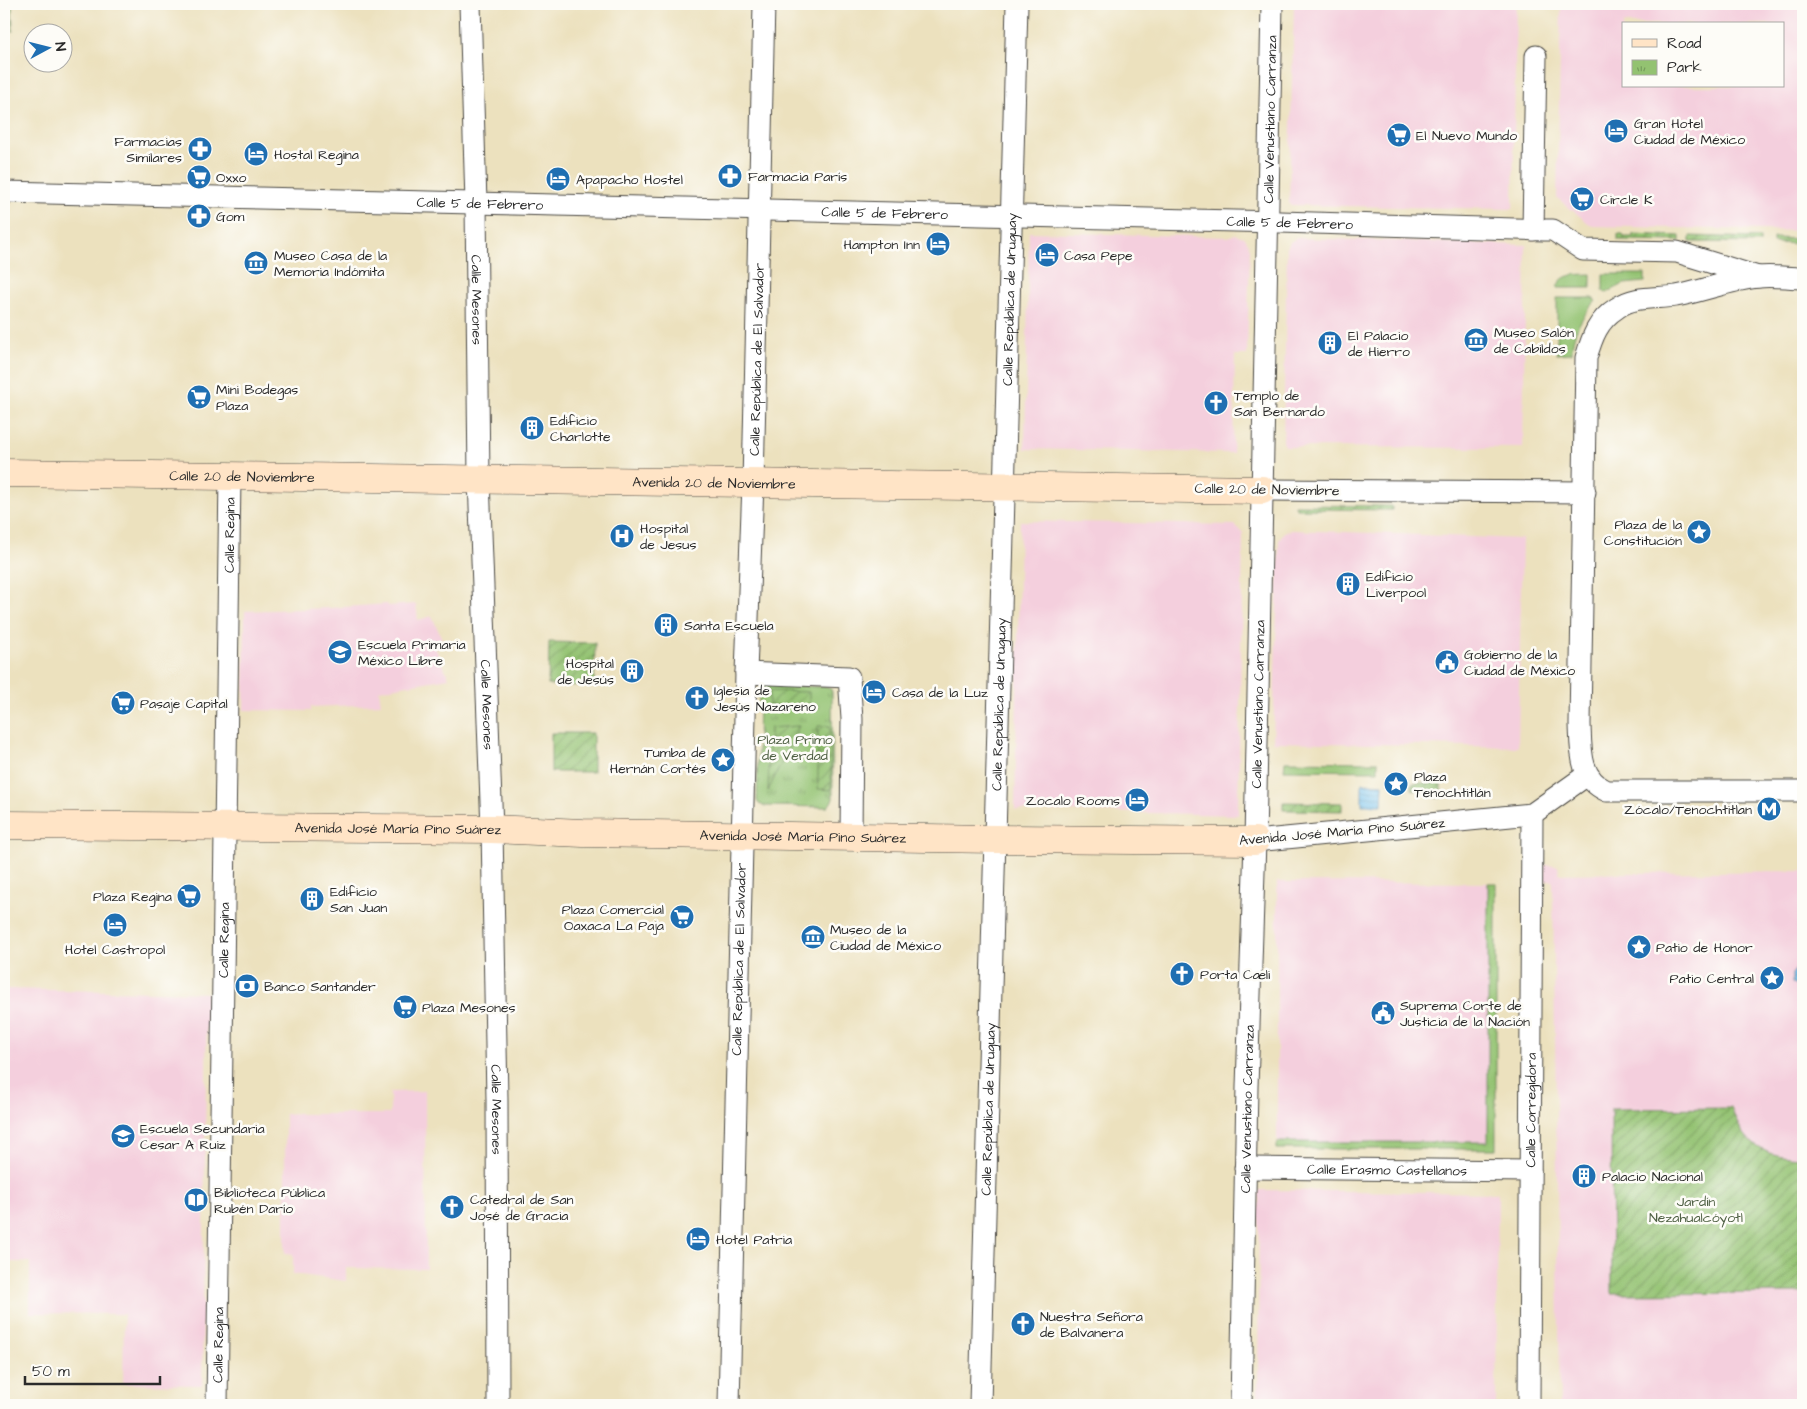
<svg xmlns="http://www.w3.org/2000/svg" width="1807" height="1409" font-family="'Architects Daughter',sans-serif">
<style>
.built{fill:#f4cfdd;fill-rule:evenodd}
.grass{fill:#93c271;stroke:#5f764e}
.park{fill:url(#park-tufts);stroke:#5f764e}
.garden{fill:url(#garden-furrows);stroke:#5f764e}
.water{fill:url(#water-rules);stroke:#50768c}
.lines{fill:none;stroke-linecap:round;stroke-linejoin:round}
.minor-casing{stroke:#484641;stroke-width:23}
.secondary-casing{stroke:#484641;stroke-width:29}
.minor{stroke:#fff;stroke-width:21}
.secondary{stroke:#ffe4c6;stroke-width:28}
.labels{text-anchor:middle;stroke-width:5;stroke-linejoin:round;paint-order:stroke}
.street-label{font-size:14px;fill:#2b2b2b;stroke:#fdfcf7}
.poi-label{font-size:14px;fill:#2b2b2b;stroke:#fdfcf7;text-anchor:start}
.park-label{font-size:14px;fill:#4f6044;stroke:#fdfcf7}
</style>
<defs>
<pattern id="park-tufts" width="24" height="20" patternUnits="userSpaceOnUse" patternTransform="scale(1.25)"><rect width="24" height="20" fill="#93c271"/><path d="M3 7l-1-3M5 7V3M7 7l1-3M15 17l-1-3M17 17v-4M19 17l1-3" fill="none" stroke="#789e5d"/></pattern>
<pattern id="garden-furrows" width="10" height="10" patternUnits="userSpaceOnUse" patternTransform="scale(1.25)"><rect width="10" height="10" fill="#93c271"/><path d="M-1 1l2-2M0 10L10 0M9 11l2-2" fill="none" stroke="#789e5d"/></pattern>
<pattern id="water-rules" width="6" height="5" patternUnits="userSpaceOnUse" patternTransform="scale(1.25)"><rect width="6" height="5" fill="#74c1ee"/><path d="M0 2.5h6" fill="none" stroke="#5f9dc1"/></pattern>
</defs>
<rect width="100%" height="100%" fill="#fdfcf7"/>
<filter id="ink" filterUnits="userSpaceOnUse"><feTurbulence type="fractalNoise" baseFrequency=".02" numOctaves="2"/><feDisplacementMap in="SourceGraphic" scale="10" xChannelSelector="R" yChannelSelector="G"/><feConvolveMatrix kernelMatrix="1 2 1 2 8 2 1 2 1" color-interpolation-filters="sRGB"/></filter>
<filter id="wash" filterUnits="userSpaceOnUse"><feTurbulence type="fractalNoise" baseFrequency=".0096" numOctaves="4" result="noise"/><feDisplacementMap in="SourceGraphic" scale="20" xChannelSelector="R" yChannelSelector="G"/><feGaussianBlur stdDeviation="1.12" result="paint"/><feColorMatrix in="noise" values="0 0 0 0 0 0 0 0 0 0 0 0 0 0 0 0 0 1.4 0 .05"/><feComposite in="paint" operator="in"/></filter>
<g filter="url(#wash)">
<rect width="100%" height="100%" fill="#ece1be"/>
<path class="built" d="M1294,4H1516L1513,209L1289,205Z
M1561,4H1803V231L1592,226L1557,198ZM1623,24H1783V86H1623Z
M1029,232L1228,237L1235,234L1244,237L1246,239L1250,248L1247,355H1235L1233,453L1025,449Z
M1297,238L1526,245L1523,448L1286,447L1283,442L1287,248L1290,242Z
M1020,521L1235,525L1243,534L1238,815L1015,810Z
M1292,530L1522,539L1518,747L1273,742L1279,540L1284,532Z
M387,604L388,606L416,604L418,620L432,616L442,639L433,643L449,678L379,690L381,704L311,707V711L244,710L245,611L331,608Z
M1544,865L1558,866L1559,874L1803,871V1405H1560L1553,884L1552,880L1545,881Z
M1277,882L1496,883V1149H1277Z
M4,989L207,993L202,1385L123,1384L124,1314L30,1313V1262H4Z
M425,1091L426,1269L346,1268V1281L293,1274V1254L285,1253V1114H390V1092Z
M1259,1190L1498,1193L1496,1405H1258Z"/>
<path class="grass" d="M1591,274V288H1557C1562,272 1577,275 1591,274Z
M1603,274H1645V282L1624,284L1606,293L1603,291Z
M1557,298H1592L1596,301C1582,316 1572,333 1572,353L1557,354Z
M1285,761L1378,762V771L1284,770Z
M1488,883H1496V1149H1277V1142H1488Z"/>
<path class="park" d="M4,4H12L13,31H4Z
M767,685L825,687L831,689L832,692L833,799L828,807L764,806L759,804L757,801L759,693L762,687Z"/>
<path class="garden" d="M1618,234H1623L1624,237H1633V234L1680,236V241L1618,240Z
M1690,236L1760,238V243L1690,242Z
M1773,238L1803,239V244L1773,243Z
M1295,505L1392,506V510L1296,509Z
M549,642L595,643L594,686L548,685Z
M769,691L809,692V707L769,706Z
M799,726L768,791L770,728Z
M818,726H830L831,790L818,789Z
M551,733H593V772H551Z
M1412,783H1441V798H1435V790H1412Z
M1283,802L1342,803V811L1283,810Z
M1731,1108C1744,1145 1764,1157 1803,1158V1293L1612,1294L1611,1109Z"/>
<path class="water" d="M1362,783L1383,784L1382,805H1362Z
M1798,967H1803V988H1798L1792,983V974Z"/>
</g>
<g filter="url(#ink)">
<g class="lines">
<defs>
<g id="minor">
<path id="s1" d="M470,4L476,203L479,479L492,829L497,1100L498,1405"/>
<path id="s2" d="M4,192L1280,222L1545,230H1553L1583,250L1677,252L1758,277"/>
<path d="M1533,230L1536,56"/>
<path d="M1803,278C1788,278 1772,275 1758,277C1730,280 1703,291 1676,296C1656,299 1635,295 1617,308C1598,320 1592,337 1586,358L1580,724C1581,750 1579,779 1607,791H1803"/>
<path d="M1262,490L1585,492"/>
<path d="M746,673L849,677L852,719L851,837"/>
<path d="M1255,841L1532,814L1587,775"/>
<path id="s3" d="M1245,1168L1530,1171"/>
<path id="s4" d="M217,1405L230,476"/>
<path id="s5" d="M729,1405C733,1161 739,917 746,673C748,609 751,546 753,483C758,323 761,163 764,4"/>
<path id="s6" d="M980,1405L1017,4"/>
<path id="s7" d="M1241,1405L1247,1087L1255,841L1272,4"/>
<path id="s8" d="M1529,1405L1532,814"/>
</g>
<g id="secondary">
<path id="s9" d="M4,473L1262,490"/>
<path id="s10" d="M4,825L492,829L583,833L995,839L1255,841"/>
</g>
</defs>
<use href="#minor" class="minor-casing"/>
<use href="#secondary" class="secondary-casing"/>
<use href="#minor" class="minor"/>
<use href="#secondary" class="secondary"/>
</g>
</g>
<defs>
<symbol id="hotel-disc" viewBox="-11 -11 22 22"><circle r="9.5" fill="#1f6fb2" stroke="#fdfcf7"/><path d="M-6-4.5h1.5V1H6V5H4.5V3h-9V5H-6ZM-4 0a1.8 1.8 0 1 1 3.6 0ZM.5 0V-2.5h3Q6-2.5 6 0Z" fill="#fff"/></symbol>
<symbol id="supermarket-disc" viewBox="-11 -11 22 22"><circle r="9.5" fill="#1f6fb2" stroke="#fdfcf7"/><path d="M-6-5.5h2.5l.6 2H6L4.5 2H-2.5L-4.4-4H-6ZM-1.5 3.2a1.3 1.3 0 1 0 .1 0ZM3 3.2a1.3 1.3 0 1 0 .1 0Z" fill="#fff"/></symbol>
<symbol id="pharmacy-disc" viewBox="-11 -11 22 22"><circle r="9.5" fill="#1f6fb2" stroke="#fdfcf7"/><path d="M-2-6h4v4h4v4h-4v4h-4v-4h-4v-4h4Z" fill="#fff"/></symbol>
<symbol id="museum-disc" viewBox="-11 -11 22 22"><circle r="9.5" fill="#1f6fb2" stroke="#fdfcf7"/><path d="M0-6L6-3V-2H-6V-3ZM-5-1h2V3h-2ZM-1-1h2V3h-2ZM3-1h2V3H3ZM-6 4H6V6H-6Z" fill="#fff"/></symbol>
<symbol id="building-disc" viewBox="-11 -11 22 22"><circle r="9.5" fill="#1f6fb2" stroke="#fdfcf7"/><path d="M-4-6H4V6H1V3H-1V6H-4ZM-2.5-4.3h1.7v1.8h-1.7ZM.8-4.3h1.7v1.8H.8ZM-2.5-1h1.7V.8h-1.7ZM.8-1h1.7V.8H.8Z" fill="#fff"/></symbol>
<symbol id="church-disc" viewBox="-11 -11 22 22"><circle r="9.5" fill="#1f6fb2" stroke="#fdfcf7"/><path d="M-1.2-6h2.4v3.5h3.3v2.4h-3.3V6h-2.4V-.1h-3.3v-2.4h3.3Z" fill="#fff"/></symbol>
<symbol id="sight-disc" viewBox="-11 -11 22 22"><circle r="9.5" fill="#1f6fb2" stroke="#fdfcf7"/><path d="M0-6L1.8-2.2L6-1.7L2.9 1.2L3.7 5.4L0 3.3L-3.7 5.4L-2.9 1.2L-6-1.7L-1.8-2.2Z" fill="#fff"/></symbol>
<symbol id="hospital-disc" viewBox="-11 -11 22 22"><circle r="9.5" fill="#1f6fb2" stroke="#fdfcf7"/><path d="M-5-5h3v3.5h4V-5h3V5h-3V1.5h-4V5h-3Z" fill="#fff"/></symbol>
<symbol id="school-disc" viewBox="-11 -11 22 22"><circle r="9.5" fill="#1f6fb2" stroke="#fdfcf7"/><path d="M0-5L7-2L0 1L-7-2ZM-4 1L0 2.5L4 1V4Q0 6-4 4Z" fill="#fff"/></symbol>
<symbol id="civic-disc" viewBox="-11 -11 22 22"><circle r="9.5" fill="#1f6fb2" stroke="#fdfcf7"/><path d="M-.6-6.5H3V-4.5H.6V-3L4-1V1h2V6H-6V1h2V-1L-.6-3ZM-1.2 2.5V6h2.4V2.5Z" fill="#fff"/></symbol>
<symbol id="metro-disc" viewBox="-11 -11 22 22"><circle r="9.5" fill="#1f6fb2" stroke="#fdfcf7"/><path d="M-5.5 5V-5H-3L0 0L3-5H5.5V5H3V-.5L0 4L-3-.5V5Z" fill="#fff"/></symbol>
<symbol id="bank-disc" viewBox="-11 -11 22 22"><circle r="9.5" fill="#1f6fb2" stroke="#fdfcf7"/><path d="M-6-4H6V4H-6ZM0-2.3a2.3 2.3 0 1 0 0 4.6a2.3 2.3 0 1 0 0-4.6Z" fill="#fff"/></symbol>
<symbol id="library-disc" viewBox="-11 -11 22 22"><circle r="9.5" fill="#1f6fb2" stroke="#fdfcf7"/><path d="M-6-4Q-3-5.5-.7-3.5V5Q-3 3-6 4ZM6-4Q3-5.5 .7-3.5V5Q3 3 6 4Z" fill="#fff"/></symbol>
</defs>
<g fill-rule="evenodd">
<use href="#hotel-disc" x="1602" y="117" width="28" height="28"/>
<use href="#supermarket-disc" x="1385" y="121" width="28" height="28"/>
<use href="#pharmacy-disc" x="186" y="135" width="28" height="28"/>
<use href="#hotel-disc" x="242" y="140" width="28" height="28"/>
<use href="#pharmacy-disc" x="716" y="162" width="28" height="28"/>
<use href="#supermarket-disc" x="185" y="163" width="28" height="28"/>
<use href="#hotel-disc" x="544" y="165" width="28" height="28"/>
<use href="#supermarket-disc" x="1568" y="185" width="28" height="28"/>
<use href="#pharmacy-disc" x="185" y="202" width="28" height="28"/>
<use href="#hotel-disc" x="924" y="230" width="28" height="28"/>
<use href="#hotel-disc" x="1033" y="241" width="28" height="28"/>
<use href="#museum-disc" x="242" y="249" width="28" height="28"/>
<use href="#museum-disc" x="1462" y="326" width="28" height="28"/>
<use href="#building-disc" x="1316" y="329" width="28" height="28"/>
<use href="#supermarket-disc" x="185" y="383" width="28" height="28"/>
<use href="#church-disc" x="1202" y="389" width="28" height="28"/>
<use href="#building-disc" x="518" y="414" width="28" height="28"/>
<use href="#sight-disc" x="1685" y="518" width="28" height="28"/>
<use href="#hospital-disc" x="608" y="522" width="28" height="28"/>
<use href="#building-disc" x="1334" y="570" width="28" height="28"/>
<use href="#building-disc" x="652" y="611" width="28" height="28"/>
<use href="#school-disc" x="326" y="638" width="28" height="28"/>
<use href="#civic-disc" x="1433" y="648" width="28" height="28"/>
<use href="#building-disc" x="618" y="657" width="28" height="28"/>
<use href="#hotel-disc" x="860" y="678" width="28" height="28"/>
<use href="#church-disc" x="683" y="684" width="28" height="28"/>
<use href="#supermarket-disc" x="109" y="689" width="28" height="28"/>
<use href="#sight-disc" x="709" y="746" width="28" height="28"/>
<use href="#sight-disc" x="1382" y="770" width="28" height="28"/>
<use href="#hotel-disc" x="1123" y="786" width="28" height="28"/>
<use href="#metro-disc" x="1755" y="795" width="28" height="28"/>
<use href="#supermarket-disc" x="175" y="882" width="28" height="28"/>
<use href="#building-disc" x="298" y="885" width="28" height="28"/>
<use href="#supermarket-disc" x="668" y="903" width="28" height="28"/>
<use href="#hotel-disc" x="101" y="911" width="28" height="28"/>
<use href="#museum-disc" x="799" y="923" width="28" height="28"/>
<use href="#sight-disc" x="1625" y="933" width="28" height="28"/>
<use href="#church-disc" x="1168" y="960" width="28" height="28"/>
<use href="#sight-disc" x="1758" y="964" width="28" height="28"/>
<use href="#bank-disc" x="233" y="972" width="28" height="28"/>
<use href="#supermarket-disc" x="391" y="993" width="28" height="28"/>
<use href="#civic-disc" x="1369" y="999" width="28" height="28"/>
<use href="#school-disc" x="109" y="1122" width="28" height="28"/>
<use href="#building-disc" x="1570" y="1162" width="28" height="28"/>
<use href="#library-disc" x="182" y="1186" width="28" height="28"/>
<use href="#church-disc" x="438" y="1193" width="28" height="28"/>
<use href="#hotel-disc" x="684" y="1225" width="28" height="28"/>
<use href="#church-disc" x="1009" y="1310" width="28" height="28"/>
</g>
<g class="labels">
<g class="street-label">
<text dy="5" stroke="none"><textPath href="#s7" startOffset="1286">Calle Venustiano Carranza</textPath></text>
<text dy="5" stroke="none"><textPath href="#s2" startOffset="476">Calle 5 de Febrero</textPath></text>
<text dy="5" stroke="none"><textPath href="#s2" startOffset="881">Calle 5 de Febrero</textPath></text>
<text dy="5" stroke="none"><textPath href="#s2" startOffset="1286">Calle 5 de Febrero</textPath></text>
<text dy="5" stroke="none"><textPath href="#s1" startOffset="296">Calle Mesones</textPath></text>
<text dy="5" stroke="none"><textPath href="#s6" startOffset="1106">Calle República de Uruguay</textPath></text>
<text dy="5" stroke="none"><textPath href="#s5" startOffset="1046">Calle República de El Salvador</textPath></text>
<text dy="5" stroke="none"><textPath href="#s9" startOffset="238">Calle 20 de Noviembre</textPath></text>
<text dy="5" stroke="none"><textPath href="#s9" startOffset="710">Avenida 20 de Noviembre</textPath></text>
<text transform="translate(1267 489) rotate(1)" y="5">Calle 20 de Noviembre</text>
<text dy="5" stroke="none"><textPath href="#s4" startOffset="870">Calle Regina</textPath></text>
<text dy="5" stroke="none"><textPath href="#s1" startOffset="701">Calle Mesones</textPath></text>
<text dy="5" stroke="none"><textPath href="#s6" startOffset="701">Calle República de Uruguay</textPath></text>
<text dy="5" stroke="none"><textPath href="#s7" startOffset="701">Calle Venustiano Carranza</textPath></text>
<text dy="5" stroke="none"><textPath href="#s10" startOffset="394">Avenida José María Pino Suárez</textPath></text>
<text transform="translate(1342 831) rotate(-5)" y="5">Avenida José María Pino Suárez</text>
<text dy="5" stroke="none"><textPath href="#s10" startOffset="799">Avenida José María Pino Suárez</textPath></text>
<text dy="5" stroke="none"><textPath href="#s4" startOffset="465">Calle Regina</textPath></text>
<text dy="5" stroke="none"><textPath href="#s5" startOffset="446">Calle República de El Salvador</textPath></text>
<text dy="5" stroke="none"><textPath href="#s1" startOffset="1106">Calle Mesones</textPath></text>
<text dy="5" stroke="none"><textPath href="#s6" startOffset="296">Calle República de Uruguay</textPath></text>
<text dy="5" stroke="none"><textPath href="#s7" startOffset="296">Calle Venustiano Carranza</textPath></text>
<text dy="5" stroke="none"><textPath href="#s8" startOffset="295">Calle Corregidora</textPath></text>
<text dy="5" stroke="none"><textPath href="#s3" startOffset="142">Calle Erasmo Castellanos</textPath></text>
<text dy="5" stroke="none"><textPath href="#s4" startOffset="60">Calle Regina</textPath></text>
</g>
<g class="poi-label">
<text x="1634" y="128">Gran Hotel<tspan x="1634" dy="16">Ciudad de México</tspan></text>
<text x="1416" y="140">El Nuevo Mundo</text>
<text x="182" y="146" text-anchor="end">Farmacias<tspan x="182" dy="16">Similares</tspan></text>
<text x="274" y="159">Hostal Regina</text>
<text x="748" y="181">Farmacia París</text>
<text x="216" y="182">Oxxo</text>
<text x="576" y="184">Apapacho Hostel</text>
<text x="1600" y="204">Circle K</text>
<text x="216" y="221">Gom</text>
<text x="920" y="249" text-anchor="end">Hampton Inn</text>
<text x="274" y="260">Museo Casa de la<tspan x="274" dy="16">Memoria Indómita</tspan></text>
<text x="1064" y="260">Casa Pepe</text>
<text x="1494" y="337">Museo Salón<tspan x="1494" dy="16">de Cabildos</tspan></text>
<text x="1348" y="340">El Palacio<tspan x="1348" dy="16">de Hierro</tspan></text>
<text x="216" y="394">Mini Bodegas<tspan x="216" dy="16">Plaza</tspan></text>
<text x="1234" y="400">Templo de<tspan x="1234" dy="16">San Bernardo</tspan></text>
<text x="550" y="425">Edificio<tspan x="550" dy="16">Charlotte</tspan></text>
<text x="1682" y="529" text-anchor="end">Plaza de la<tspan x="1682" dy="16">Constitución</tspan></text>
<text x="640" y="533">Hospital<tspan x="640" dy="16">de Jesus</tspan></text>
<text x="1366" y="581">Edificio<tspan x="1366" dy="16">Liverpool</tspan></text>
<text x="684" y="630">Santa Escuela</text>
<text x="358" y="649">Escuela Primaria<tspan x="358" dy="16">México Libre</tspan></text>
<text x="1464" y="659">Gobierno de la<tspan x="1464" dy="16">Ciudad de México</tspan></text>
<text x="614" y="668" text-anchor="end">Hospital<tspan x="614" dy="16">de Jesús</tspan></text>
<text x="714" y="695">Iglesia de<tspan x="714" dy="16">Jesús Nazareno</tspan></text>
<text x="892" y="697">Casa de la Luz</text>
<text x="140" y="708">Pasaje Capital</text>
<text x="706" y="757" text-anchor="end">Tumba de<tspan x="706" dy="16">Hernán Cortés</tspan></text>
<text x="1414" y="781">Plaza<tspan x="1414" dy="16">Tenochtitlán</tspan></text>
<text x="1120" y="805" text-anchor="end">Zocalo Rooms</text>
<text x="1752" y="814" text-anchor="end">Zócalo/Tenochtitlan</text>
<text x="330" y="896">Edificio<tspan x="330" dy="16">San Juan</tspan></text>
<text x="172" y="901" text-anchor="end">Plaza Regina</text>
<text x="664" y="914" text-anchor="end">Plaza Comercial<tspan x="664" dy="16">Oaxaca La Paja</tspan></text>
<text x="830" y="934">Museo de la<tspan x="830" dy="16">Ciudad de México</tspan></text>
<text x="1656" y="952">Patio de Honor</text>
<text x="115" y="954" text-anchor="middle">Hotel Castropol</text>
<text x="1200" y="979">Porta Cæli</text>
<text x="1754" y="983" text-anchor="end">Patio Central</text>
<text x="264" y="991">Banco Santander</text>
<text x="1400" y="1010">Suprema Corte de<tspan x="1400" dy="16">Justicia de la Nación</tspan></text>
<text x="422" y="1012">Plaza Mesones</text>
<text x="140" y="1133">Escuela Secundaria<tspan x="140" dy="16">Cesar A Ruiz</tspan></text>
<text x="1602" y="1181">Palacio Nacional</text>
<text x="214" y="1197">Biblioteca Pública<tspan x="214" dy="16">Rubén Darío</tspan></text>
<text x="470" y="1204">Catedral de San<tspan x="470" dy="16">José de Gracia</tspan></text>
<text x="716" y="1244">Hotel Patria</text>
<text x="1040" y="1321">Nuestra Señora<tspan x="1040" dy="16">de Balvanera</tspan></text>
</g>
<g class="park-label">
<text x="795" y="744">Plaza Primo<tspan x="795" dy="16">de Verdad</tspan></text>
<text x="1696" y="1206">Jardín<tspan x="1696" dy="16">Nezahualcóyotl</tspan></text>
</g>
</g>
<rect width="1807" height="1409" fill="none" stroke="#fdfcf7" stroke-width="20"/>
<rect x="1622" y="22" width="162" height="65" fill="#fdfcf7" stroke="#a9a8a5"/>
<rect x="1632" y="39" width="25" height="8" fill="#ffe4c6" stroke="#a9a8a5"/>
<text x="1667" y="48" font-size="15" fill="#2b2b2b">Road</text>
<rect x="1632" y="60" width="25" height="15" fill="url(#park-tufts)" stroke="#a9a8a5"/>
<text x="1667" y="72" font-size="15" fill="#2b2b2b">Park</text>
<g transform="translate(48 48) rotate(83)"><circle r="24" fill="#fdfcf7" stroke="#a9a8a5"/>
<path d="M0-4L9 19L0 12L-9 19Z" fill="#1f6fb2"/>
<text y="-8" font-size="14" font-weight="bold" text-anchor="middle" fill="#2b2b2b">N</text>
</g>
<path d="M25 1376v8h135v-8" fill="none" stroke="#2b2b2b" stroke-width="2.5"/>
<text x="32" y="1376" font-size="15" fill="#2b2b2b" stroke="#fdfcf7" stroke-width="4" paint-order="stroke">50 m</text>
</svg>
